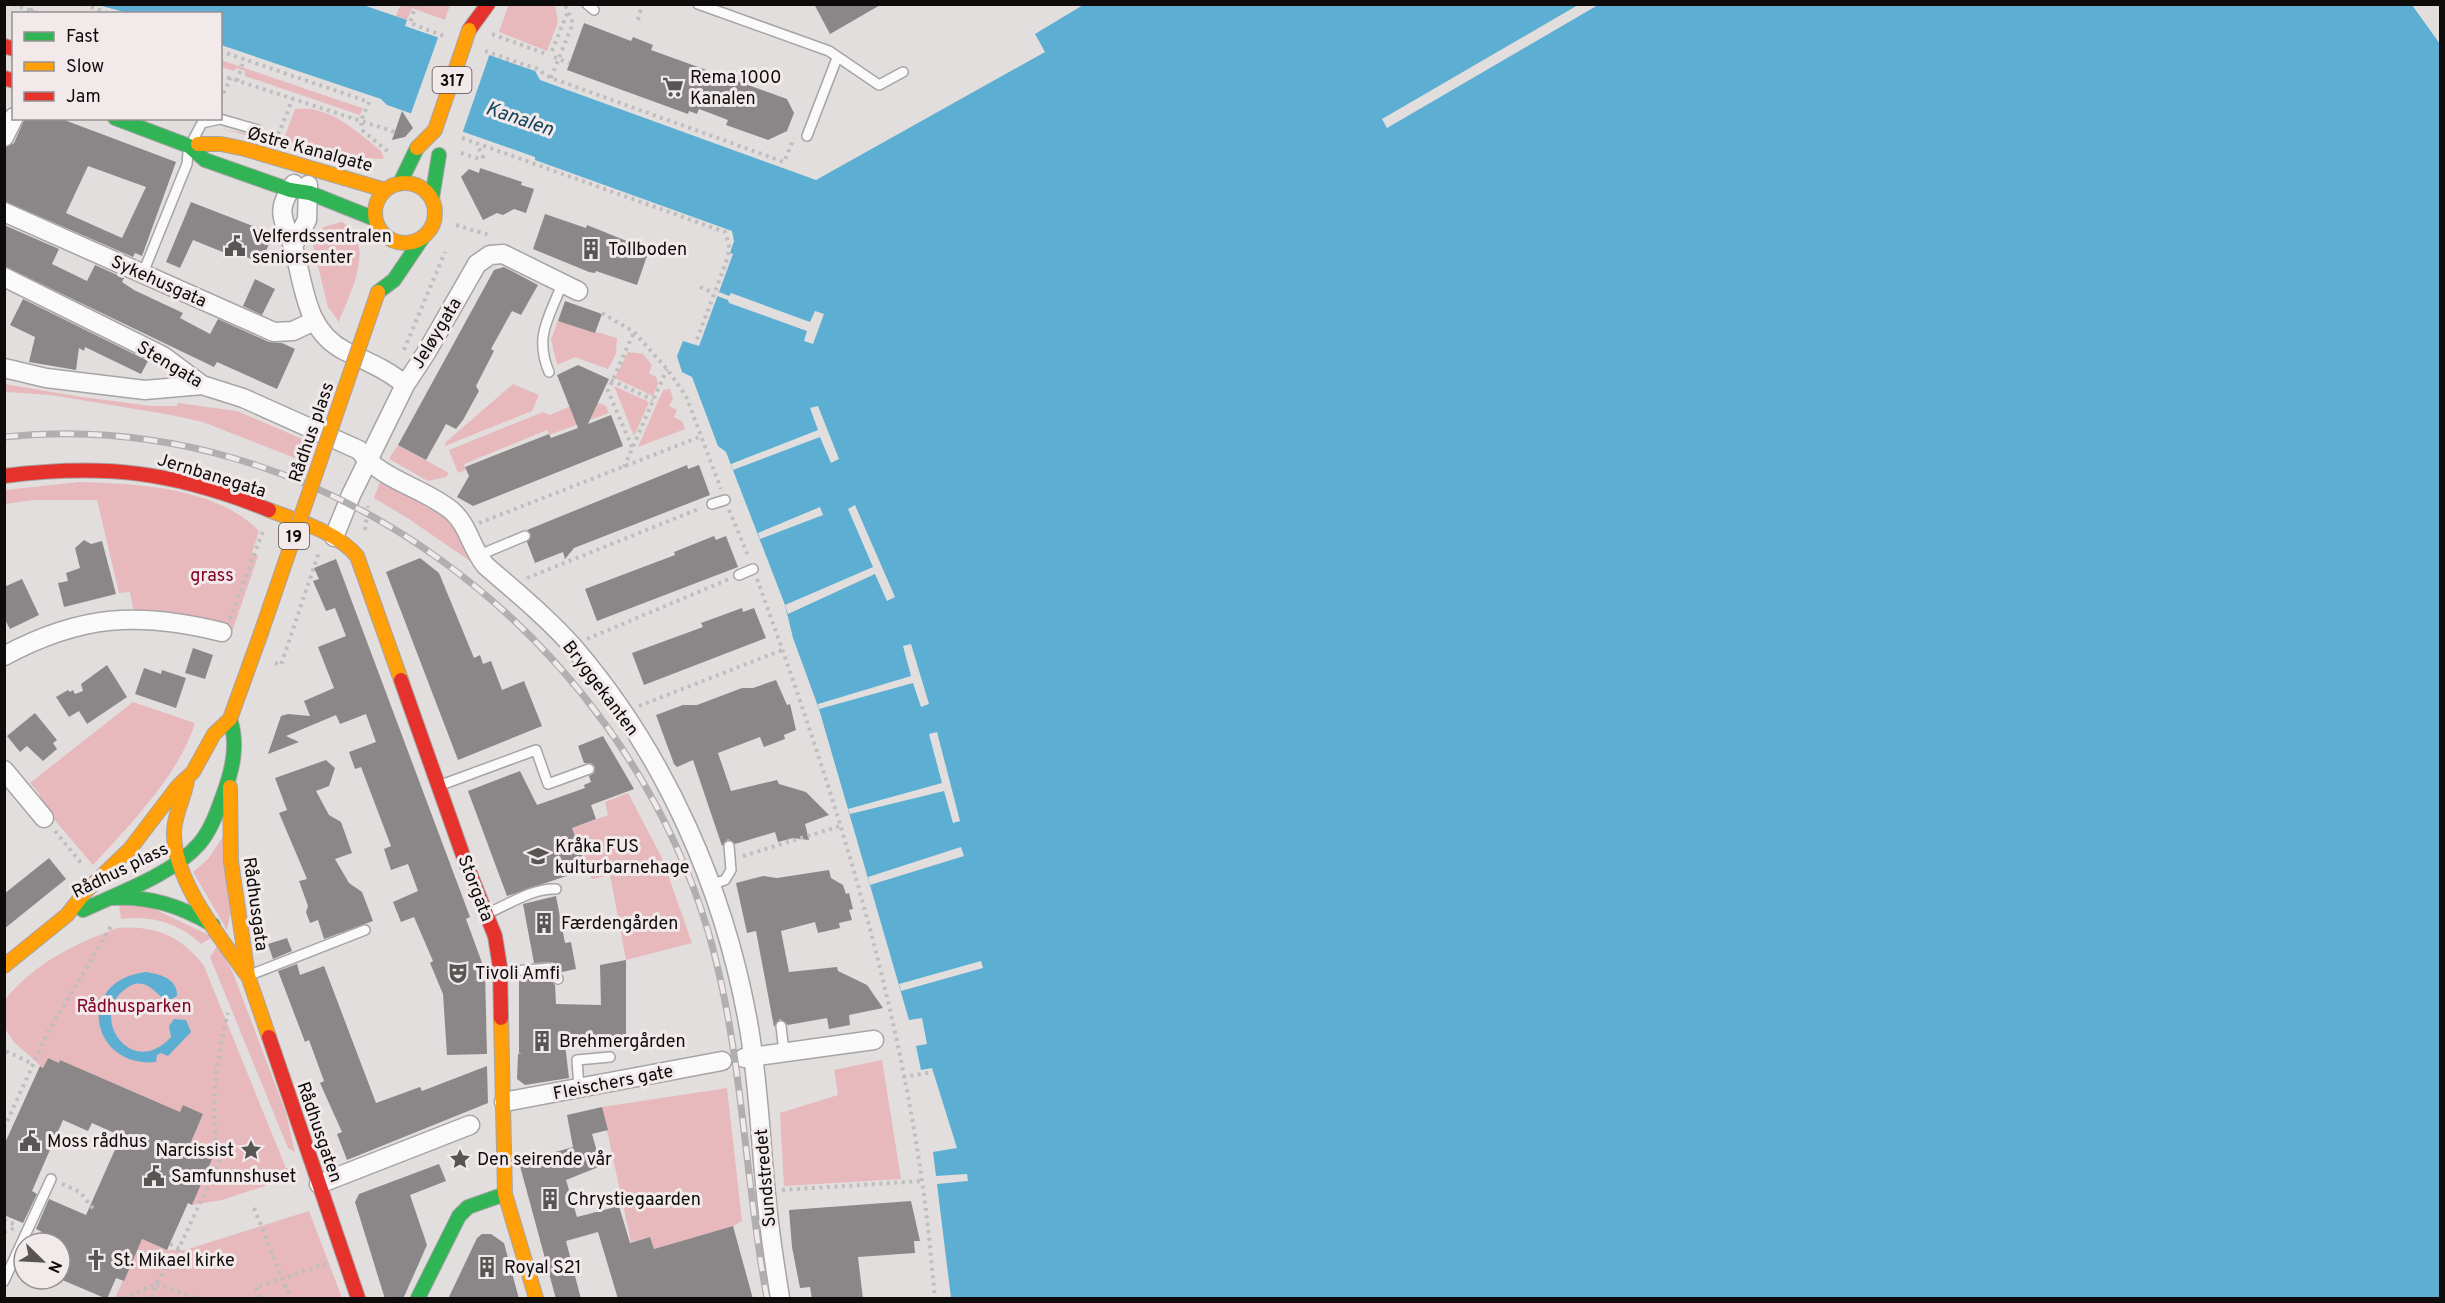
<svg xmlns="http://www.w3.org/2000/svg" width="2445" height="1303" font-family="Overpass,sans-serif">
<style>
.green{fill:#e7b9bc}
.water{fill:#5caed2}
.pier{fill:#e2dede}
.building{fill:#8b8788;fill-rule:evenodd}
.lines{fill:none;stroke-linecap:round;stroke-linejoin:round}
.lane-casing{stroke:#a7a4a4;stroke-width:12}
.street-casing{stroke:#a7a4a4;stroke-width:21}
.fast-casing{stroke:#a7a4a4;stroke-width:16}
.slow-casing{stroke:#a7a4a4;stroke-width:16}
.jam-casing{stroke:#a7a4a4;stroke-width:16}
.path{stroke:#bfbebe;stroke-width:4;stroke-dasharray:3 4.5;stroke-linecap:butt}
.lane{stroke:#fbfafa;stroke-width:9}
.street{stroke:#fbfafa;stroke-width:18}
.fast{stroke:#30b455;stroke-width:14}
.slow{stroke:#ff9f0a;stroke-width:14}
.jam{stroke:#e5322d;stroke-width:14}
.rail-casing{stroke:#b0aeae;stroke-width:7}
.rail{stroke:#f1e9ea;stroke-width:4.5;stroke-dasharray:14;stroke-linecap:butt}
.slow-bridge-casing{stroke:#a7a4a4;stroke-width:16;stroke-linecap:butt}
.path-bridge{stroke:#bfbebe;stroke-width:4;stroke-dasharray:3 4.5;stroke-linecap:butt}
.slow-bridge{stroke:#ff9f0a;stroke-width:14}
.labels{text-anchor:middle;stroke-width:6;stroke-linejoin:round;paint-order:stroke}
.shield{fill:#f1e9ea;stroke:#524e4e;stroke-width:1.5}
.shield-label{font-size:16px;font-weight:bold;fill:#0e0b0b}
.poi-label{font-size:18px;fill:#0e0b0b;stroke:#f1e9ea;text-anchor:start}
.street-label{font-size:18px;fill:#0e0b0b;stroke:#f1e9ea}
.park-label{font-size:18px;fill:#84032a;stroke:#f1e9ea}
.water-label{font-size:20px;font-style:italic;fill:#154359;stroke:#f1e9ea}
</style>
<rect width="100%" height="100%" fill="#e2dede"/>
<path class="green" d="M509,4L555,5L558,22L547,51L499,32Z
M397,5H450L445,20L412,8L407,20L396,16L400,6Z
M221,60L347,103L363,108L360,115L245,76V71L236,68L234,71L221,67Z
M295,109C328,104 358,132 381,151L384,159L363,158L292,142L290,146L221,129L280,139L285,136Z
M342,222C378,244 349,294 339,322L328,307L313,246L323,227Z
M558,321L617,338L616,354L608,369L575,357L557,365L551,339Z
M628,352L643,354L652,365L649,373L656,377L658,384L653,396L615,378Z
M4,384L82,397L151,406H177L178,403L237,411L302,439L295,458L203,422L171,415L51,395L5,392Z
M513,384L539,395L532,411L445,446L446,442Z
M614,386L649,402L634,436Z
M670,389L673,398L669,406L677,410L674,417L682,421L685,429L638,447L663,390Z
M596,402L606,406L609,413L549,435L547,430L464,464L466,470L458,473L449,450L543,412L550,415L575,404Z
M398,445L449,473L446,477L428,481L389,459Z
M381,479L450,521L470,561L409,519L374,498Z
M80,482C139,484 216,487 259,531L252,553L258,556L230,638L227,628L139,614L133,608L130,592L119,593L97,500H33L5,504V490Z
M133,702L195,723C179,775 129,826 93,865L41,804L39,793L30,783Z
M628,793L662,858L692,943L626,960L610,875L592,879L572,828L608,815L605,802Z
M224,835L231,910L227,930L193,872L208,859Z
M144,904L213,937L201,944C179,923 151,915 121,919L119,905Z
M117,928C154,925 182,936 204,966L281,1156L286,1168L291,1169L293,1174L289,1178L222,1200L192,1205L211,1159L188,1149L203,1114L183,1105L180,1112L60,1060L59,1063L48,1058L43,1068L14,1042L6,1030L4,1001C34,963 73,945 117,928Z
M218,945L233,973L286,1113L295,1152L288,1148L210,957Z
M882,1060L901,1179L784,1186L780,1113L838,1095L834,1070Z
M727,1088L742,1221L733,1226L654,1249L650,1237L631,1242L602,1107Z
M309,1211L342,1298H115L142,1239L167,1250H185Z"/>
<path class="water" d="M98,5H363L407,20L405,26L535,71L540,80L816,180L1045,52L1035,34L1083,5H2412L2440,44V1298H951L937,1184L968,1181L967,1174L936,1176L933,1152L957,1148L932,1068L921,1070L916,1046L927,1044L922,1018L909,1020L819,709L793,638L785,605L726,452L718,446L692,377L682,372L677,356L683,341L699,346L733,254L730,253L734,241L732,231L535,160V157L387,105L381,99L221,45L220,14L128,13Z
M146,972C160,974 178,979 177,996L166,1002C153,989 142,975 124,990C89,1018 132,1080 171,1037L169,1026L174,1019L186,1020L191,1032L168,1056L161,1053L157,1055L156,1062C91,1069 73,981 146,972Z"/>
<path class="pier" d="M1578,5H1598L1387,128L1382,119Z
M439,35L490,53L462,134L410,116Z
M719,292L729,296L731,293L810,322L815,311L824,314L813,344L804,341L807,331L729,303L728,300L717,296Z
M818,406L839,459L831,463L820,437L733,470L731,464L818,430L810,408Z
M855,505L895,597L887,601L875,574L788,614L785,605L873,567L848,509Z
M820,507L823,515L760,539L758,533Z
M911,644L929,704L921,707L913,683L819,709L818,704L911,676L903,646Z
M937,732L960,821L953,823L944,791L850,814L848,809L942,783L929,734Z
M961,847L964,856L870,885L868,877Z
M981,961L983,968L901,991L899,984Z"/>
<path class="building" d="M814,4H882L830,34Z
M584,23L631,41L633,37L653,45L651,50L787,99L794,113L787,131L768,140L726,125L728,120L699,109L697,114L689,111L688,114L567,70Z
M402,111L413,128L405,137L392,140Z
M25,118H59L176,162L142,256L135,253L133,257L4,201V148L14,143ZM88,166L146,187L122,238L66,213Z
M480,168L522,182L521,185L534,189L526,213L514,209L503,215L497,213L483,220L461,177L469,169L479,173Z
M191,202L268,232L271,239L261,263L232,251L230,255L193,240L180,268L166,262Z
M545,214L586,228L587,225L649,250L637,285L596,271L595,273L589,272L533,249Z
M4,225L59,249L52,264L87,281L95,265L124,278L122,282L134,290L183,313L180,318L210,334L218,319L269,342L282,343L295,349L277,389L217,362L214,367L4,266Z
M504,267L538,285L521,315L512,311L491,349L494,351L476,386L479,391L463,420L456,429L446,424L426,460L398,445L494,270Z
M255,279L275,289L262,315L243,306Z
M23,299L148,361L141,374L85,347L84,351L79,348L76,370L29,362L35,337L10,325Z
M565,301L602,314L595,333L558,321Z
M578,365L609,379L588,424L611,415L623,446L473,506L457,497L469,476L465,467L549,434L551,438L578,428L557,375Z
M687,465L688,469L699,465L710,495L574,548L565,559L563,552L535,563L527,542L531,534L527,530Z
M714,536L716,540L726,536L738,567L597,621L585,589L675,555L674,552Z
M84,540L91,544L102,541L116,594L64,607L58,583L68,581L66,573L80,568L75,548Z
M420,558L439,573L474,658L480,655L483,664L491,661L502,690L524,681L542,726L458,760L386,572Z
M336,559L470,917L466,919L485,971L487,1054L447,1055L443,994L430,963L433,961L414,917L401,922L393,902L418,891L408,864L391,870L384,849L391,846L361,767L355,769L349,752L376,742L366,714L340,724L336,715L286,736L299,742L268,754L281,716L288,714L310,716L304,701L334,688L318,647L346,636L335,608L326,611L313,581L319,579L314,568Z
M22,579L39,615L10,629L4,618V587Z
M742,608L743,612L754,608L766,638L644,685L632,653L703,627L701,623Z
M193,648L213,655L205,679L185,673Z
M107,665L127,697L87,724L79,711L69,717L56,697L68,690L70,692L73,690L75,694L83,691L81,684Z
M144,668L161,674L162,670L186,678L176,708L135,694Z
M776,680L787,705L790,704L796,730L784,735L785,739L764,747L760,737L718,753L731,791L777,780L779,784L806,792L829,815L805,824L809,840L793,838L778,842L775,832L735,844L728,839L722,846L693,760L677,767L674,764L656,715L683,705H697L742,688H753Z
M35,713L57,740L53,743L57,749L43,761L27,746L20,752L7,736Z
M603,736L634,789L591,805L596,819L572,828L587,869L507,896L468,791L520,771L537,805L585,788L584,785L591,782L589,776L594,773L595,767L591,763H584L578,746Z
M326,760L335,768L329,786L316,791L329,815L341,822L352,853L335,859L349,883L362,892L373,921L324,939L318,920L310,923L306,912L308,906L299,881L307,879L279,813L287,810L275,778Z
M49,858L66,879L4,929V894Z
M829,870L831,878L843,885L846,894L849,893L853,909L849,910L852,920L839,923L840,928L818,933L815,922L781,931L789,972L837,967L838,971L867,985L883,1008L849,1015L850,1025L829,1029L827,1018L788,1025L780,1019L774,1027L756,931L747,933L736,883L763,876L777,878Z
M556,896L565,943L571,942L576,969L562,972L552,962L534,963L523,904Z
M287,938L292,951L273,959L268,944Z
M626,960V1036H564L569,1078L525,1085L517,1079L518,1054L522,1053H519V980L547,975L555,985L556,1004L601,1005L600,965Z
M297,964L300,975L324,966L376,1103L420,1087L422,1091L487,1066L488,1103L347,1160L337,1134L342,1132L320,1083L324,1081L309,1040L305,1042L278,971Z
M48,1058L59,1063L60,1060L180,1112L183,1105L203,1114L188,1149L212,1159L192,1205L188,1203L167,1250L142,1239L124,1281L116,1278L107,1299L60,1279V1243H37L42,1232L36,1229L49,1199L86,1215L121,1136L92,1123L88,1131L63,1120L32,1191L37,1194L23,1223L4,1215V1145L40,1066L43,1068Z
M602,1107L608,1130L592,1134L601,1166L566,1180L577,1217L619,1206L630,1243L650,1237L654,1249L733,1226L753,1299H618L598,1232L566,1241L581,1299H556L520,1166L553,1156L552,1153L573,1147L567,1115Z
M439,1164L446,1181L410,1195L427,1245L403,1299H385L355,1202L359,1194Z
M911,1201L920,1241H914L915,1253L858,1257L863,1299H812L810,1287L800,1288L792,1247L789,1210Z
M482,1234H491L504,1243L519,1299H448L477,1238Z"/>
<g class="lines">
<defs>
<path id="lane" d="M587,4L594,10
M698,4L829,51L879,85L903,72
M807,136L837,58
M194,138L202,123L220,119L258,130
M143,273L187,164L188,153
M549,372C534,336 549,318 562,284
M712,504L725,500
M477,556L525,536
M739,575L753,569
M441,785L536,750L548,784L589,769
M710,885L725,880L731,870L729,846
M488,913C510,904 532,888 556,889
M502,972L550,968L558,979
M250,975L365,930
M781,1026L784,1052
M579,1088L577,1060L610,1057
M4,1281L51,1179"/>
<path id="street" d="M4,137L14,117
M294,184C273,213 285,219 293,247C305,285 304,330 345,351C365,361 387,369 405,385
M4,212L274,332L293,331L314,321
M293,246L307,220L308,185
M4,277L163,356L202,385L243,398L359,450C382,481 423,487 452,511C469,526 471,549 486,566C516,592 549,619 575,649C666,756 725,890 749,1028C760,1092 761,1158 769,1222C772,1248 776,1273 780,1298
M4,368L46,378L145,390L202,385
M334,537L351,495L405,385L426,353L477,264L490,255L503,254L578,291
M4,656C80,615 139,611 222,632
M4,770L44,818
M744,1058L874,1040
M504,1102L722,1061
M319,1184L470,1125"/>
<path id="fast" d="M115,118L189,146L205,160L290,190L310,193L375,219
M400,183L417,148
M432,198L439,155
M378,292L394,280L423,237
M112,898C151,896 180,906 213,925
M83,910C119,893 173,874 199,844C212,829 218,809 225,790C233,767 238,743 230,719
M418,1298L459,1216L468,1207L505,1194"/>
<path id="slow" d="M198,144H221L245,149L385,190
M375 213a30 30 0 1 1 60 0a30 30 0 1 1-60 0Z
M269,510C299,522 336,531 357,556L401,680
M187,781C184,799 173,817 174,835C175,882 220,937 246,974
M230,787L231,862L248,976L269,1037
M4,966L67,915L85,892L130,849L178,786L193,772L214,734L230,719L261,633
M501,1018L505,1194L536,1298"/>
<path id="jam" d="M469,30L488,4
M4,46L14,49
M4,78L14,81
M4,476C105,463 175,472 269,510
M401,680L465,861L495,936L500,967L501,1018
M269,1037L358,1298"/>
</defs>
<use href="#lane" class="lane-casing"/>
<use href="#street" class="street-casing"/>
<use href="#fast" class="fast-casing"/>
<use href="#slow" class="slow-casing"/>
<use href="#jam" class="jam-casing"/>
<path class="path" d="M13,4L39,14
M84,4L110,14
M416,4L410,23L444,36
M31,11L33,4
M638,20L642,4
M492,34L546,54
M220,51L369,102L361,121L395,132
M485,51L537,69L551,78L784,162L794,138
M552,51L568,11
M220,75L361,121L362,130L391,154
M551,78L573,23L565,4
M237,81L244,59
M220,100L231,78
M277,133H279L293,98
M462,138L725,232L729,245L728,257L696,342
M461,153L479,159L483,157L477,144
M456,225L489,235
M700,287L714,293
M602,313L634,332L667,369L686,396L721,489
M404,350L445,252
M611,380L653,400
M632,447L608,391L634,332
M624,467L667,369
M729,510L749,558
M479,523L702,436
M365,530L368,506
M527,578L701,508
M757,579C828,774 893,975 922,1181C928,1220 931,1260 935,1298
M230,619L263,531
M587,639L729,579
M275,663L281,665L282,662L319,552
M639,706L782,650
M55,831L81,863
M743,856L840,826
M4,1044L6,1051L33,1064
M903,1077L933,1072
M4,1128L47,1034L113,923
M62,1184L80,1192L95,1211
M782,1190L922,1181
M254,1208L290,1298
M4,1220L16,1225
M4,1232L15,1228
M170,1244L179,1248
M123,1298L156,1284L179,1248L220,1160C208,1113 216,1060 228,1013
M152,1298L156,1284L196,1298
M259,1298L256,1287L326,1264"/>
<use href="#lane" class="lane"/>
<use href="#street" class="street"/>
<use href="#fast" class="fast"/>
<use href="#slow" class="slow"/>
<use href="#jam" class="jam"/>
<defs>
<path id="rail" d="M4,437C320,404 619,634 708,931C743,1050 744,1177 767,1298"/>
</defs>
<use href="#rail" class="rail-casing"/>
<use href="#rail" class="rail"/>
<defs>
<path id="slow-bridge" d="M417,148L435,130L469,30
M261,633L378,292"/>
</defs>
<use href="#slow-bridge" class="slow-bridge-casing"/>
<path class="path-bridge" d="M554,57L569,63"/>
<use href="#slow-bridge" class="slow-bridge"/>
</g>
<defs>
<symbol id="supermarket-bare" viewBox="-9 -9 18 18"><path d="M-6-5.5h2.5l.6 2H6L4.5 2H-2.5L-4.4-4H-6ZM-1.5 3.2a1.3 1.3 0 1 0 .1 0ZM3 3.2a1.3 1.3 0 1 0 .1 0Z" fill="#585555" stroke="#f1e9ea" stroke-width="2.5" paint-order="stroke"/></symbol>
<symbol id="civic-bare" viewBox="-9 -9 18 18"><path d="M-.6-6.5H3V-4.5H.6V-3L4-1V1h2V6H-6V1h2V-1L-.6-3ZM-1.2 2.5V6h2.4V2.5Z" fill="#585555" stroke="#f1e9ea" stroke-width="2.5" paint-order="stroke"/></symbol>
<symbol id="building-bare" viewBox="-9 -9 18 18"><path d="M-4-6H4V6H1V3H-1V6H-4ZM-2.5-4.3h1.7v1.8h-1.7ZM.8-4.3h1.7v1.8H.8ZM-2.5-1h1.7V.8h-1.7ZM.8-1h1.7V.8H.8Z" fill="#585555" stroke="#f1e9ea" stroke-width="2.5" paint-order="stroke"/></symbol>
<symbol id="school-bare" viewBox="-9 -9 18 18"><path d="M0-5L7-2L0 1L-7-2ZM-4 1L0 2.5L4 1V4Q0 6-4 4Z" fill="#585555" stroke="#f1e9ea" stroke-width="2.5" paint-order="stroke"/></symbol>
<symbol id="theatre-bare" viewBox="-9 -9 18 18"><path d="M-5-5.5Q0-4 5-5.5V0Q5 5 0 6Q-5 5-5 0ZM-3.3-2.5H-1v1.5H-3.3ZM1-2.5H3.3v1.5H1ZM-2.8 1Q0 5.5 2.8 1Z" fill="#585555" stroke="#f1e9ea" stroke-width="2.5" paint-order="stroke"/></symbol>
<symbol id="sight-bare" viewBox="-9 -9 18 18"><path d="M0-6L1.8-2.2L6-1.7L2.9 1.2L3.7 5.4L0 3.3L-3.7 5.4L-2.9 1.2L-6-1.7L-1.8-2.2Z" fill="#585555" stroke="#f1e9ea" stroke-width="2.5" paint-order="stroke"/></symbol>
<symbol id="church-bare" viewBox="-9 -9 18 18"><path d="M-1.2-6h2.4v3.5h3.3v2.4h-3.3V6h-2.4V-.1h-3.3v-2.4h3.3Z" fill="#585555" stroke="#f1e9ea" stroke-width="2.5" paint-order="stroke"/></symbol>
</defs>
<g fill-rule="evenodd">
<use href="#supermarket-bare" x="658" y="72" width="30" height="30"/>
<use href="#civic-bare" x="220" y="231" width="30" height="30"/>
<use href="#building-bare" x="576" y="234" width="30" height="30"/>
<use href="#school-bare" x="523" y="841" width="30" height="30"/>
<use href="#building-bare" x="529" y="908" width="30" height="30"/>
<use href="#theatre-bare" x="443" y="958" width="30" height="30"/>
<use href="#building-bare" x="527" y="1026" width="30" height="30"/>
<use href="#civic-bare" x="15" y="1126" width="30" height="30"/>
<use href="#sight-bare" x="236" y="1135" width="30" height="30"/>
<use href="#sight-bare" x="445" y="1144" width="30" height="30"/>
<use href="#civic-bare" x="139" y="1161" width="30" height="30"/>
<use href="#building-bare" x="535" y="1184" width="30" height="30"/>
<use href="#church-bare" x="81" y="1245" width="30" height="30"/>
<use href="#building-bare" x="472" y="1252" width="30" height="30"/>
</g>
<g class="labels">
<g class="shield">
<rect x="432.5" y="67" width="39" height="26" rx="4.5"/>
<rect x="279" y="523" width="30" height="26" rx="4.5"/>
</g>
<g class="shield-label">
<text x="452" y="86">317</text>
<text x="294" y="542">19</text>
</g>
<g class="poi-label">
<text x="690" y="83">Rema 1000<tspan x="690" dy="21">Kanalen</tspan></text>
<text x="252" y="242">Velferdssentralen<tspan x="252" dy="21">seniorsenter</tspan></text>
<text x="608" y="255">Tollboden</text>
<text x="555" y="852">Kråka FUS<tspan x="555" dy="21">kulturbarnehage</tspan></text>
<text x="561" y="929">Færdengården</text>
<text x="475" y="979">Tivoli Amfi</text>
<text x="559" y="1047">Brehmergården</text>
<text x="47" y="1147">Moss rådhus</text>
<text x="234" y="1156" text-anchor="end">Narcissist</text>
<text x="477" y="1165">Den seirende vår</text>
<text x="171" y="1182">Samfunnshuset</text>
<text x="567" y="1205">Chrystiegaarden</text>
<text x="113" y="1266">St. Mikael kirke</text>
<text x="504" y="1273">Royal S21</text>
</g>
<g class="street-label">
<text transform="translate(310 149) rotate(15)" y="6">Østre Kanalgate</text>
<text transform="translate(159 281) rotate(24)" y="6">Sykehusgata</text>
<text transform="translate(436 333) rotate(-59)" y="6">Jeløygata</text>
<text transform="translate(170 364) rotate(31)" y="6">Stengata</text>
<text transform="translate(311 432) rotate(-71)" y="6">Rådhus plass</text>
<text transform="translate(212 475) rotate(17)" y="6">Jernbanegata</text>
<text transform="translate(601 688) rotate(53)" y="6">Bryggekanten</text>
<text transform="translate(120 870) rotate(-26)" y="6">Rådhus plass</text>
<text transform="translate(476 888) rotate(69)" y="6">Storgata</text>
<text transform="translate(256 904) rotate(82)" y="6">Rådhusgata</text>
<text transform="translate(613 1082) rotate(-11)" y="6">Fleischers gate</text>
<text transform="translate(320 1132) rotate(71)" y="6">Rådhusgaten</text>
<text transform="translate(765 1178) rotate(-95)" y="6">Sundstredet</text>
</g>
<g class="park-label">
<text x="212" y="581">grass</text>
<text x="134" y="1012">Rådhusparken</text>
</g>
<g class="water-label">
<text transform="translate(520 118) rotate(19)" y="7">Kanalen</text>
</g>
</g>
<rect width="2445" height="1303" fill="none" stroke="#0e0b0b" stroke-width="12"/>
<rect x="12" y="12" width="210" height="108" fill="#f1e9ea" stroke="#969091" stroke-width="1.5"/>
<rect x="24" y="32" width="30" height="9" fill="#30b455" stroke="#969091" stroke-width="1.5"/>
<text x="66" y="42" font-size="18" fill="#0e0b0b">Fast</text>
<rect x="24" y="62" width="30" height="9" fill="#ff9f0a" stroke="#969091" stroke-width="1.5"/>
<text x="66" y="72" font-size="18" fill="#0e0b0b">Slow</text>
<rect x="24" y="92" width="30" height="9" fill="#e5322d" stroke="#969091" stroke-width="1.5"/>
<text x="66" y="102" font-size="18" fill="#0e0b0b">Jam</text>
<g transform="translate(42 1261) rotate(114)"><circle r="28" fill="#f1e9ea" stroke="#969091" stroke-width="1.5"/>
<path d="M0-4.5L10 22L0 15L-10 22Z" fill="#585555"/>
<text y="-9" font-size="16" font-weight="bold" text-anchor="middle" fill="#0e0b0b">N</text>
</g>
</svg>
